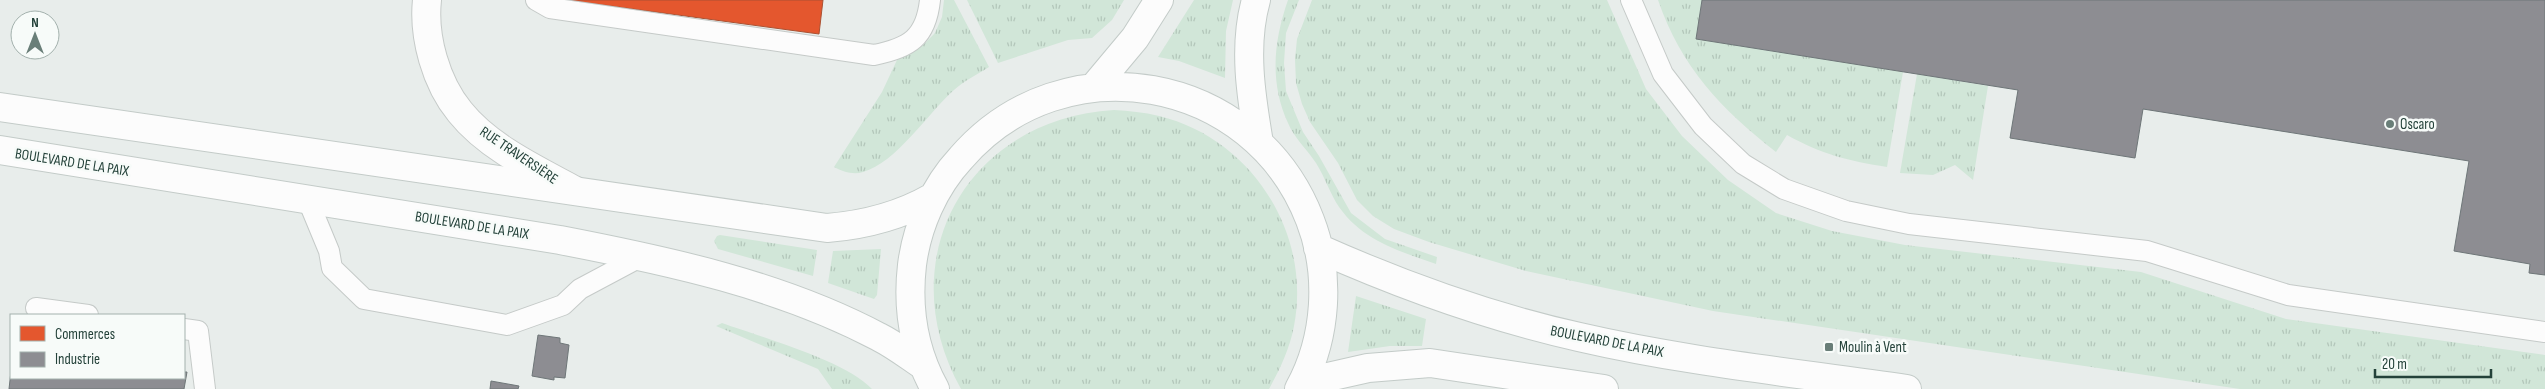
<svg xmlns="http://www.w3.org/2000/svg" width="2545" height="389" font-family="'Sofia Sans Condensed',sans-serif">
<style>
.grass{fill:url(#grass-tufts)}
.shops{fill:#e4572e;stroke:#aa5132}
.industry{fill:#8d8d92;stroke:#6e7678}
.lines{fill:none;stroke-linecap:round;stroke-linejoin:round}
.lane-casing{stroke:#c5cac8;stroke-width:22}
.street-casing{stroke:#c5cac8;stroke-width:30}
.secondary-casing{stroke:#c3cbc8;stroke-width:30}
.lane{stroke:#fcfcfc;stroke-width:20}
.street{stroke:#fcfcfc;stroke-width:28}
.secondary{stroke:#fcfcfc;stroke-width:28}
.poi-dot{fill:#697e78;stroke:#f7fbf9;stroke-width:2}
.labels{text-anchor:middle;stroke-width:5;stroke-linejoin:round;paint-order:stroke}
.poi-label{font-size:15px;fill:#24423a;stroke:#f7fbf9;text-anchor:start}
.street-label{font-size:15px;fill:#24423a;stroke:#f7fbf9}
</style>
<defs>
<pattern id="grass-tufts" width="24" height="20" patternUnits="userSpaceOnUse" patternTransform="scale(1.25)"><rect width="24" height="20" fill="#d1e6d8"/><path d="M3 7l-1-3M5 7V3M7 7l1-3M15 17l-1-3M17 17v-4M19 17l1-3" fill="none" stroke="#b3c6ba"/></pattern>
</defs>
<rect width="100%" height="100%" fill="#e8edeb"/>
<path class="grass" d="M944,0H954L989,67C978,74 964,81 954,90C928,113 896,163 863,172C854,175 843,172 834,167L882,92L897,60L922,46L935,33L942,17Z
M967,0H1124L1112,20L1092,38L1068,40L998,63Z
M1194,0H1233L1226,31L1225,78L1179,61L1158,57Z
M1288,0H1299L1286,33L1284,63L1286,91L1303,132L1319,156L1351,213L1385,239L1437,257L1436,264C1399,251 1363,241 1339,207C1330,194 1325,177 1316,163C1307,149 1294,138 1288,123C1269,82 1274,40 1288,0Z
M1312,0H1607L1646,89L1682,136L1728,180L1776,213L1832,231L1905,245L2141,272L2286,319L2545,355V389H2240L1713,311L1526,271L1429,242L1394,229L1373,216L1357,200L1338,163L1310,122L1302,104L1296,83L1295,59L1297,39Z
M1658,0H1702L1696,39L1903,72L1887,167C1849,161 1821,154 1787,135L1776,152C1721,109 1681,67 1658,0Z
M1917,74L1988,86L1973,180L1955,165L1933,175L1900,173Z
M1114,110C1129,111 1144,112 1159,116C1251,138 1312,233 1294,326C1290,348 1280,369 1269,389H961C889,260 966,119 1114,110Z
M720,235L817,250L813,276L718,249L714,241L717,236Z
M881,249L877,295L874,299L828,283L833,251Z
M1356,296L1426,319L1422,346H1390L1348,352Z
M722,323C761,337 846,361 872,389H832L818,369L716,326Z"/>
<path class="shops" d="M566,0H823L819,34Z"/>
<path class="industry" d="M1702,0H2545V275L2529,273L2530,264L2454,251L2469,161L2143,109L2135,158L2010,138L2018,90L1696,39Z
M538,335L560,338V343L569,345L565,378L554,377V380L532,376Z
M11,371V378H184V372H187L184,389H9Z
M491,381L519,386L518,389H490Z"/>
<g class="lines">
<defs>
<path id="lane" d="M536,0L550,8L874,55C909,48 926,38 930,0
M1631,0L1663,74L1703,126L1743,164L1784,189L1846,211L1909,224L2147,251L2288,295L2545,332
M307,198L329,251L332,268L364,299L507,325L563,305L580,289L642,256
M36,308L88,315
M184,329L198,331L205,389"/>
<path id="street" d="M427,0C423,37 436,83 460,112C488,147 535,169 574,190"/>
<path id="secondary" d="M1256,0C1243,46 1251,96 1259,143
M1094,87L1135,38L1159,0
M0,107L827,228C865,225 900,216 933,197
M0,150L560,240C669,261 781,285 879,337C895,345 909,356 924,366
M1318,248C1401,285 1490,317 1579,337C1687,362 1798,373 1907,389
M1302,383L1368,368L1430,363L1604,389
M935,389C914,351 907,308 912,265C917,226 934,187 961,158C1063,40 1254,74 1310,220C1331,274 1327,338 1299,389"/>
</defs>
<use href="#lane" class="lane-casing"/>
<use href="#street" class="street-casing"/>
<use href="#secondary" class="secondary-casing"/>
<use href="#lane" class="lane"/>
<use href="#street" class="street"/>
<use href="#secondary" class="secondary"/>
</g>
<g class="poi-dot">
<circle cx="2390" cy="124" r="5"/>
<rect x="1824" y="342" width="10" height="10" rx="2.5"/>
</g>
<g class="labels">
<g class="poi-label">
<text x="2400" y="129">Oscaro</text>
<text x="1839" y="352">Moulin à Vent</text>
</g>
<g class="street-label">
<text transform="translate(519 155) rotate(34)" y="5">RUE TRAVERSIÈRE</text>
<text transform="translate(72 162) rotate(9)" y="5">BOULEVARD DE LA PAIX</text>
<text transform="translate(472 225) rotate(9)" y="5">BOULEVARD DE LA PAIX</text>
<text transform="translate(1607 341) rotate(11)" y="5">BOULEVARD DE LA PAIX</text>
</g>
</g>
<rect x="10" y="314" width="175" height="65" fill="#f7fbf9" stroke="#a3b1ad"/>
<rect x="20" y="326" width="25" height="15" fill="#e4572e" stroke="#a3b1ad"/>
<text x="55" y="339" font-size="15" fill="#24423a">Commerces</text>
<rect x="20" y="352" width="25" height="15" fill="#8d8d92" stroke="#a3b1ad"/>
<text x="55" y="364" font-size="15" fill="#24423a">Industrie</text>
<g transform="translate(35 35)"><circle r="24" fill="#f7fbf9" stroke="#a3b1ad"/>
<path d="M0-4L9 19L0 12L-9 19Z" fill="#697e78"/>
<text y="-8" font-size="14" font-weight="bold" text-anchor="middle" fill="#24423a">N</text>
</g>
<path d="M2375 369v8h116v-8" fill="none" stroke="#24423a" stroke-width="2.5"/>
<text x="2382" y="369" font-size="15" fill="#24423a" stroke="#f7fbf9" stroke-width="4" paint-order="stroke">20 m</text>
</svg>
